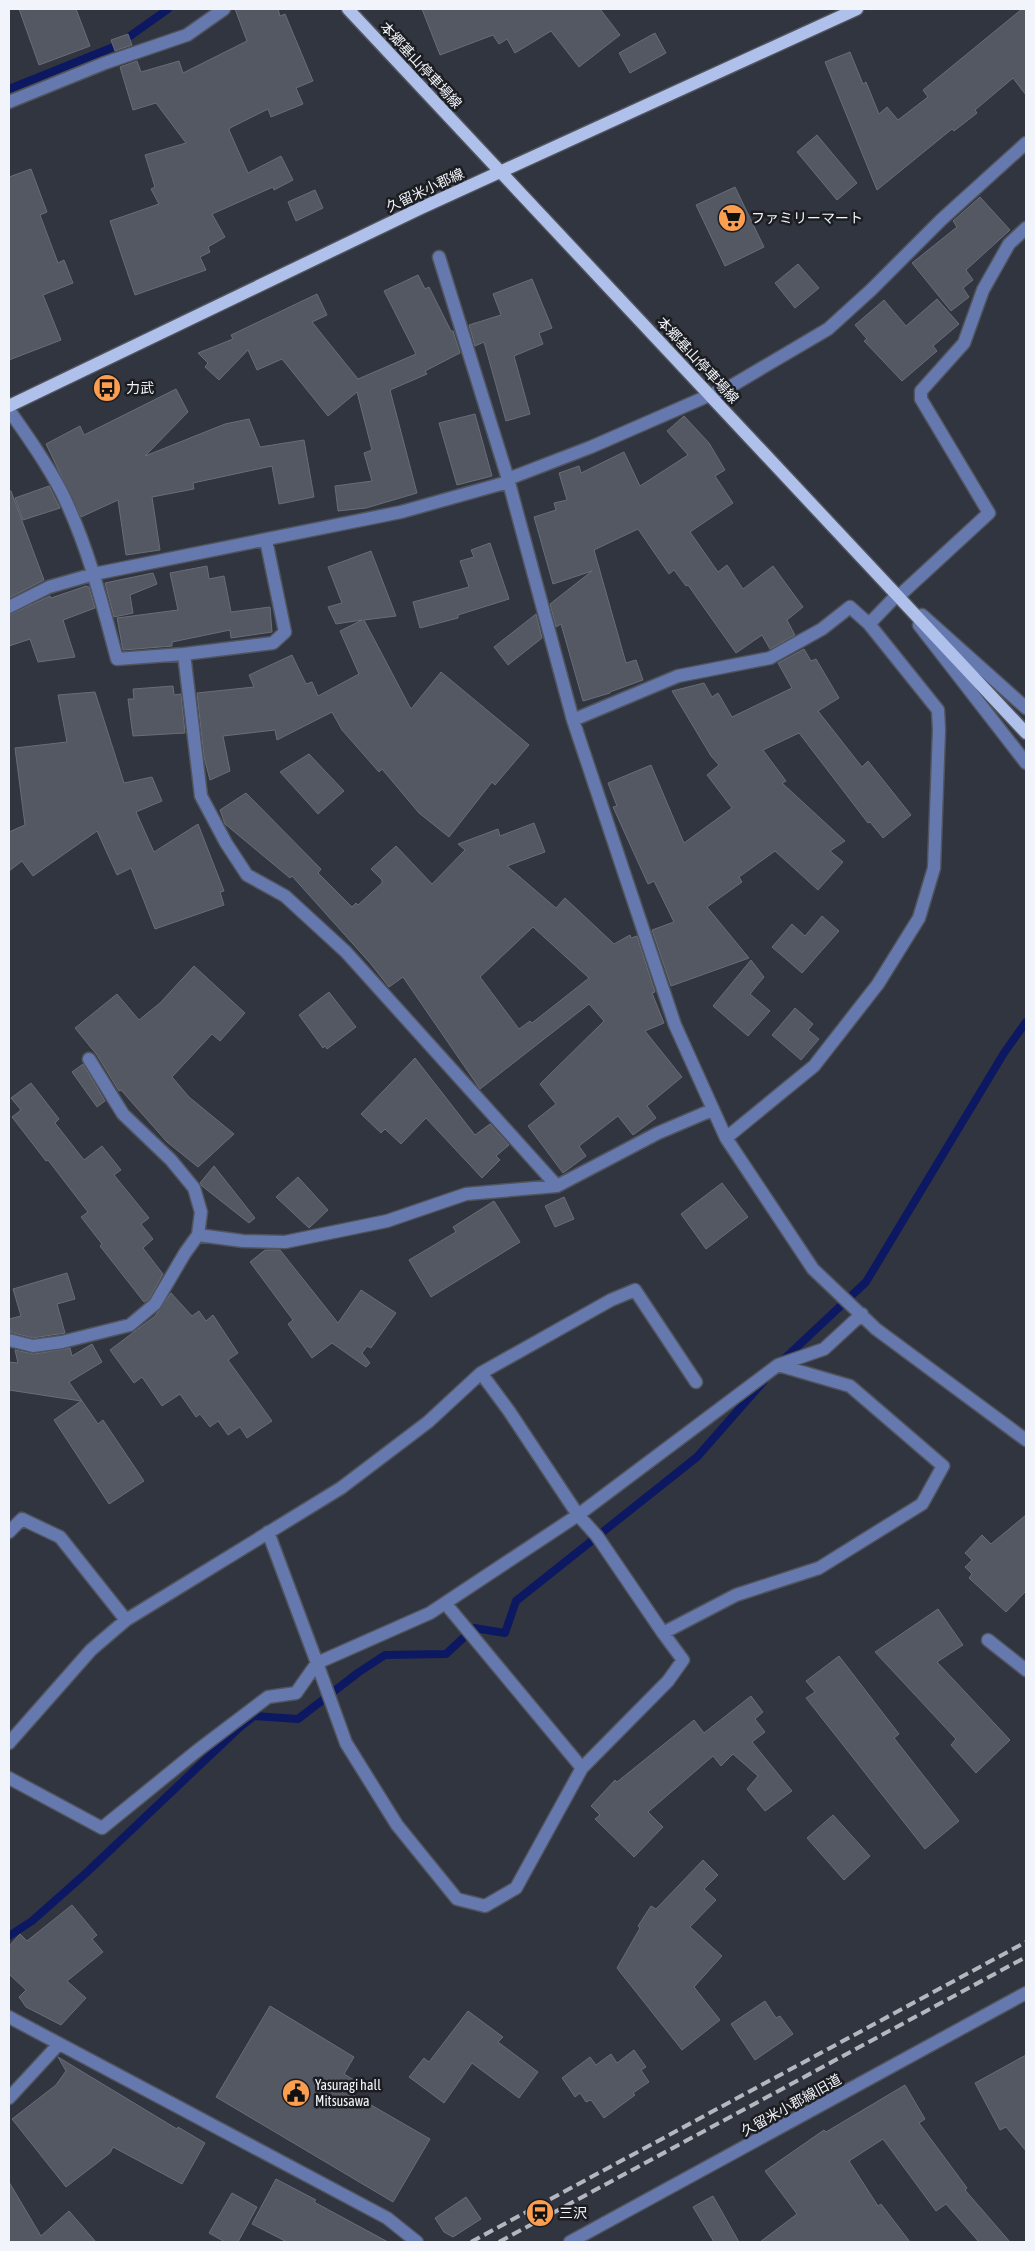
<svg xmlns="http://www.w3.org/2000/svg" width="1035" height="2251" font-family="'Asap Condensed','Noto Sans JP',sans-serif">
<style>
.lines{fill:none;stroke-linecap:round;stroke-linejoin:round}
.stream{stroke:#0d1862;stroke-width:8}
.building{fill:#545863;stroke:#696d78;fill-rule:evenodd}
.minor-casing{stroke:#50545d;stroke-width:15}
.major-casing{stroke:#50545d;stroke-width:15}
.minor{stroke:#6679af;stroke-width:12}
.major{stroke:#afc0eb;stroke-width:12}
.rail{stroke:#b4b7be;stroke-width:4;stroke-dasharray:10 5;stroke-linecap:butt}
.labels{text-anchor:middle;stroke-width:5;stroke-linejoin:round;paint-order:stroke}
.street-label{font-size:14px;fill:#f1f4fa;stroke:#1b1d21}
.poi-label{font-size:14px;fill:#f1f4fa;stroke:#1b1d21;text-anchor:start}
</style>
<rect width="100%" height="100%" fill="#31353f"/>
<g class="lines">
<path class="stream" d="M9,89L116,46L168,9
M781,1362L866,1282L1004,1053L1026,1022
M9,1936L32,1921L85,1874L240,1727L254,1716L298,1719L359,1672L385,1655L446,1654L474,1628L505,1633L516,1601L697,1457L764,1381"/>
</g>
<path class="building" d="M19,9H76L90,46L39,65Z
M235,9H278L280,16L285,14L313,81L296,88L303,104L271,117L268,109L230,128L229,130L248,173L281,156L293,180L274,190L273,187L212,214L225,237L208,247L210,252L200,257L206,270L135,295L110,221L159,204L151,189L155,187L145,155L186,143L156,103L133,110L120,67L137,61L141,72L179,61L183,73L247,41Z
M422,9H600L620,35L579,67L551,31L515,53L507,39L499,44L493,35L440,55Z
M1022,9H1026V95L1013,78L975,110L977,113L954,131L952,129L877,190L825,62L850,52L863,84L866,82L879,114L887,107L898,120L928,97L923,90Z
M655,33L666,53L630,73L619,53Z
M128,34L132,45L115,51L111,40Z
M817,135L857,183L837,200L797,152Z
M31,169L47,212L40,215L58,263L64,260L73,283L43,295L61,340L9,360V177Z
M735,187L764,247L725,266L696,205Z
M315,190L323,208L296,221L288,202Z
M980,197L1010,230L966,270L973,280L963,288L969,297L951,311L912,263L957,227L953,221Z
M798,264L819,288L795,308L775,283Z
M418,275L425,289L429,287L451,331H453L460,353L425,371L427,374L390,390L417,493L366,508L338,511L335,486L372,481L364,453L372,450L357,392L328,416L282,359L257,370L248,350L219,380L205,367L208,363L198,353L233,339L231,335L317,294L327,315L312,322L358,379L416,354L384,291Z
M532,279L552,328L539,333L543,344L514,356L530,414L506,421L484,342L475,346L469,325L501,315L493,294Z
M937,299L959,324L933,346L937,351L902,381L864,341L867,339L855,325L884,300L906,326Z
M176,389L188,412L145,456L225,424L249,419L260,447L304,440L314,497L279,504L272,466L193,483L194,489L152,497L160,550L126,555L118,500L81,517L46,444L80,426L84,435Z
M475,414L492,476L457,485L439,423Z
M684,416L709,443L725,470L715,476L733,503L690,532L718,572L727,565L743,589L773,566L803,607L787,620L795,635L770,649L762,635L736,653L688,585L686,586L674,570L669,574L638,529L594,550L626,663L636,660L643,680L610,692V693L583,701L561,624L556,627L550,604L592,571L553,584L534,517L556,510L554,503L567,500L559,473L579,466L581,473L624,452L640,486L688,455L667,431Z
M49,486L60,508L23,520L15,498Z
M9,491H11L44,580L9,598Z
M490,543L509,599L458,615V618L420,628L413,602L469,587L460,561L474,557L471,550Z
M371,551L396,616L364,620L411,709L441,672L529,745L495,785L492,782L449,837L419,813L382,769L379,772L342,730L332,712L277,740L275,730L223,736L230,771L210,780L204,757L197,693L254,687L249,675L292,655L306,684L312,682L318,696L359,674L340,631L362,620L336,624L328,607L342,603L328,567Z
M207,566L209,579L224,576L231,612L270,607L272,632L231,638L230,630L172,642V646L123,650L117,618L178,610L170,573Z
M153,573L157,584L130,595L133,613L114,617L105,583Z
M86,586L89,587L95,608L63,620L75,657L38,662L30,639L9,646V615L50,596L51,598Z
M536,614L542,638L508,665L494,647Z
M804,649L811,661L816,659L839,698L818,711L862,767L868,761L911,815L883,838L870,822L868,823L799,733L763,750L786,781L782,783L845,841L830,851L843,862L818,890L775,851L739,877L742,882L707,907L749,958L671,986L652,930L674,922L654,881L648,884L613,807L617,806L608,783L651,765L684,843L732,808L707,775L719,765L711,756L672,691L704,683L712,697L718,693L732,717L792,688L778,663Z
M173,686L174,695L181,694L185,733L133,736L128,699H134L133,689Z
M95,692L124,783L152,777L162,801L136,812L154,852L198,824L224,891L220,892L224,905L155,929L131,868L117,875L97,831L33,876L22,861L9,871V832L25,825L15,748L67,742L58,695Z
M309,754L344,791L318,814L280,772Z
M246,793L321,869L318,873L352,907L356,903L358,905L382,883V880L371,869L396,846L432,884L465,850L458,844L498,829L500,836L534,823L545,852L507,866L556,908L565,898L614,944L630,935L631,938L637,936L655,992L652,993L664,1023L645,1031L682,1077L647,1106L656,1118L633,1135L618,1116L579,1146L586,1156L563,1173L528,1126L556,1104L540,1084L604,1021L589,1004L480,1089L403,977L389,987L370,963L292,876L290,878L225,824L220,810ZM533,927L589,978L532,1023L530,1021L519,1029L480,977Z
M822,916L839,931L802,973L772,947L792,924L805,936Z
M751,960L764,977L750,994L770,1011L748,1036L713,1006Z
M194,966L245,1013L220,1041L212,1034L172,1077L189,1097L234,1134L198,1167L167,1142L121,1090L119,1091L97,1055L75,1028L117,994L139,1020L160,1003Z
M329,992L356,1027L327,1049L325,1046L323,1048L299,1015Z
M795,1008L813,1024L808,1030L819,1039L801,1060L772,1035Z
M415,1058L475,1135L490,1124L509,1145L496,1156L500,1160L482,1178L426,1118L401,1144L385,1129L381,1133L361,1114Z
M83,1064L105,1101L97,1107L72,1072Z
M31,1083L59,1119L55,1123L84,1160L102,1146L121,1170L114,1175L149,1218L141,1224L153,1239L143,1248L163,1274L149,1299L144,1302L100,1246L102,1244L81,1217L88,1212L48,1160L46,1161L12,1117L21,1110L11,1098Z
M214,1166L255,1218L249,1223L202,1186L200,1183Z
M298,1177L328,1210L309,1228L276,1197Z
M722,1183L748,1217L706,1249L681,1214Z
M564,1197L574,1219L555,1227L545,1206Z
M494,1201L520,1242L431,1297L409,1260L456,1232L453,1227Z
M265,1250H280L338,1323L361,1290L396,1313L371,1348L367,1346L362,1353L370,1363L366,1367L332,1343L312,1358L288,1324L293,1320L250,1262Z
M67,1273L75,1299L57,1304L65,1333L33,1338L10,1332L9,1319L21,1316L13,1289Z
M171,1293L192,1316L199,1311L206,1321L213,1315L238,1353L228,1360L272,1421L247,1438L240,1427L228,1435L218,1421L210,1427L200,1414L196,1417L180,1394L162,1406L142,1377L134,1383L110,1350L155,1316Z
M92,1344L102,1362L69,1382L98,1424L103,1420L144,1481L109,1504L54,1420L81,1401L9,1390V1362L18,1363L15,1350L34,1354L70,1348L72,1356Z
M1026,1515V1591L1006,1612L969,1578L972,1574L965,1567L972,1560L965,1553L982,1535L991,1544Z
M938,1609L963,1645L937,1662L1010,1740L976,1773L951,1745L956,1739L875,1652Z
M839,1656L899,1734L894,1738L959,1821L925,1849L806,1698L815,1692L806,1681Z
M751,1696L763,1712L755,1719L765,1732L752,1742L792,1791L765,1811L747,1789L758,1776L733,1754L721,1766L713,1756L648,1812L663,1827L634,1857L595,1819L600,1815L591,1806L615,1780L617,1782L694,1720L704,1733Z
M833,1815L870,1856L844,1880L807,1838Z
M703,1860L718,1875L704,1889L716,1900L690,1927L722,1956L694,1987L720,2020L682,2050L617,1968L640,1928L638,1926L651,1906L656,1909Z
M72,1905L97,1935L92,1939L103,1952L67,1981L86,1998L61,2025L26,2007L19,1997L26,1990L9,1974V1946L20,1934L27,1941Z
M765,2001L776,2018L780,2016L793,2034L755,2060L731,2024Z
M270,2006L354,2057L344,2074L359,2083L352,2094L430,2139L393,2202L216,2097Z
M468,2011L503,2037L498,2042L538,2072L519,2098L472,2063L444,2103L409,2077L424,2058L429,2062Z
M634,2050L646,2067L641,2070L649,2082L633,2093L635,2095L604,2118L591,2100L586,2102L580,2093L575,2097L562,2078L590,2057L596,2065L611,2054L617,2063Z
M1026,2055V2151L1006,2127L1000,2130L975,2083Z
M58,2057L177,2129L178,2127L205,2143L182,2184L113,2147L110,2153L66,2187L12,2119L56,2085L66,2071Z
M905,2085L925,2119L919,2123L967,2188L965,2190L1010,2242H979L946,2204L936,2211L883,2139L849,2161L878,2206L881,2204L910,2242H760L797,2214L765,2171L824,2130L826,2132Z
M276,2179L316,2200L314,2202L388,2242H287L252,2224Z
M9,2182L41,2236L69,2211L96,2242H9Z
M232,2193L257,2207L238,2242H225L209,2233Z
M713,2196L739,2242H714L693,2207Z
M466,2197L481,2219L453,2237L444,2232L435,2218Z"/>
<g class="lines">
<defs>
<path id="minor" d="M9,102L105,63L187,35L224,9
M439,257L508,479L573,720L675,1025L726,1138L813,1269L876,1329L1026,1440
M9,410C28,437 47,464 62,493C88,546 102,603 117,659L184,654
M508,479L591,447L733,385L828,329L871,290L941,220L1026,143
M266,540L285,632L273,643L184,654L201,796L226,843L247,875L285,896L346,952L557,1186
M900,595L989,513L921,399V391L964,343L983,290L1009,244L1026,228
M9,607L49,587L94,574L401,512L508,482
M922,615L1026,708
M919,625L1026,763
M573,720L678,676L770,658L822,629L850,607L869,624
M89,1059L123,1114L171,1160L194,1188L201,1212L198,1235
M726,1138L814,1066L878,984L919,918L934,868L939,730L938,710L869,624L896,596
M9,1340L33,1346L62,1342L130,1325L155,1304L185,1253L198,1235L243,1241L285,1242L387,1221L466,1194L557,1186L658,1133L712,1110
M481,1373L509,1411L578,1515L597,1536L663,1633
M9,1532L22,1519L60,1537L126,1620
M268,1532L317,1663L430,1613L578,1515L778,1365
M445,1603L582,1768
M988,1640L1026,1670
M9,1743L91,1650L126,1620L341,1488L428,1422L481,1373L611,1300L635,1290L696,1382
M9,1778L102,1828L198,1750L268,1697L296,1693L317,1663L346,1743L397,1825L457,1899L485,1906L516,1888L582,1768L668,1681L683,1660L663,1633L736,1595L819,1568L922,1504L943,1466L850,1386L778,1365L824,1349L862,1314
M9,2017L387,2218L417,2242
M9,2098L58,2045
M570,2242L1026,1993"/>
<path id="major" d="M348,9L1026,733
M9,406L421,208L857,9"/>
</defs>
<use href="#minor" class="minor-casing"/>
<use href="#major" class="major-casing"/>
<use href="#minor" class="minor"/>
<use href="#major" class="major"/>
<path class="rail" d="M471,2242L1026,1942
M499,2242L1026,1957"/>
</g>
<defs>
<symbol id="supermarket-disc" viewBox="-11 -11 22 22"><circle r="9.5" fill="#fb9e50" stroke="#1b1d21"/><path d="M-6-5.5h2.5l.6 2H6L4.5 2H-2.5L-4.4-4H-6ZM-1.5 3.2a1.3 1.3 0 1 0 .1 0ZM3 3.2a1.3 1.3 0 1 0 .1 0Z" fill="#111"/></symbol>
<symbol id="bus-disc" viewBox="-11 -11 22 22"><circle r="9.5" fill="#fb9e50" stroke="#1b1d21"/><path d="M-5-6H5V4H4V6H2V4H-2V6H-4V4H-5ZM-3.5-4V0h7V-4ZM-3.5 1.2v1.5H-2V1.2ZM2 1.2v1.5H3.5V1.2Z" fill="#111"/></symbol>
<symbol id="civic-disc" viewBox="-11 -11 22 22"><circle r="9.5" fill="#fb9e50" stroke="#1b1d21"/><path d="M-.6-6.5H3V-4.5H.6V-3L4-1V1h2V6H-6V1h2V-1L-.6-3ZM-1.2 2.5V6h2.4V2.5Z" fill="#111"/></symbol>
<symbol id="station-disc" viewBox="-11 -11 22 22"><circle r="9.5" fill="#fb9e50" stroke="#1b1d21"/><path d="M-3-6H3Q5-6 5-4V2Q5 4 3 4L4.5 6H3L1.5 4h-3L-3 6H-4.5L-3 4Q-5 4-5 2V-4Q-5-6-3-6ZM-3.5-4v3h7v-3ZM-3.5 1v1.5H-2V1ZM2 1v1.5H3.5V1Z" fill="#111"/></symbol>
</defs>
<g fill-rule="evenodd">
<use href="#supermarket-disc" x="716" y="202" width="32" height="32"/>
<use href="#bus-disc" x="91" y="372" width="32" height="32"/>
<use href="#civic-disc" x="280" y="2077" width="32" height="32"/>
<use href="#station-disc" x="524" y="2197" width="32" height="32"/>
</g>
<g class="labels">
<g class="street-label">
<text transform="translate(421 65) rotate(47)" y="5">本郷基山停車場線</text>
<text transform="translate(425 190) rotate(-25)" y="5">久留米小郡線</text>
<text transform="translate(698 360) rotate(47)" y="5">本郷基山停車場線</text>
<text transform="translate(791 2105) rotate(-29)" y="5">久留米小郡線旧道</text>
</g>
<g class="poi-label">
<text x="751" y="223">ファミリーマート</text>
<text x="126" y="393">力武</text>
<text x="315" y="2090">Yasuragi hall<tspan x="315" dy="16">Mitsusawa</tspan></text>
<text x="559" y="2218">三沢</text>
</g>
</g>
<rect width="1035" height="2251" fill="none" stroke="#f1f4fa" stroke-width="20"/>
</svg>
